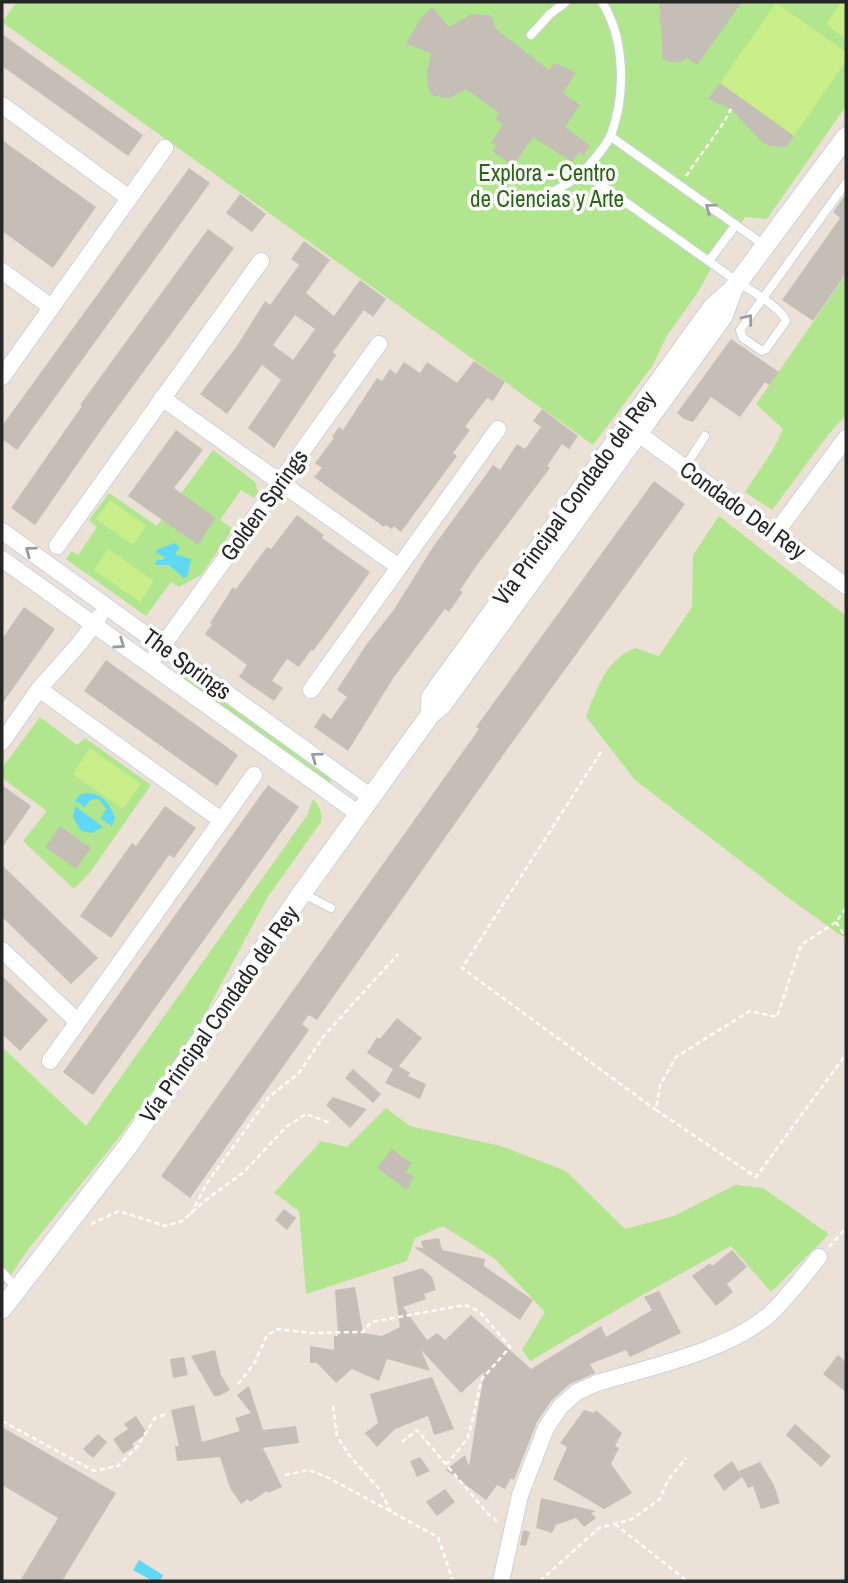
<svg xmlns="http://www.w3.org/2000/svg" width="848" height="1583" font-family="'Archivo Narrow',sans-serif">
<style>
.green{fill:#b1e68e}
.pitch{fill:#c9ee89}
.water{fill:#60d7f5}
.building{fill:#c5beb6;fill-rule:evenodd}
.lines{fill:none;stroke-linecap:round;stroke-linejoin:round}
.service-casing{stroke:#ccd1e1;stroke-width:10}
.minor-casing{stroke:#ccd1e1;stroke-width:18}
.tertiary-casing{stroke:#ccd1e1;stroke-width:21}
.path{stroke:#fff;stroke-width:2.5;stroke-dasharray:5 3.5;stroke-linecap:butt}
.service{stroke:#fff;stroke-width:8}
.minor{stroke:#fff;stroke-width:16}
.tertiary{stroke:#fff;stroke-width:19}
.oneway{stroke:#9d9d9d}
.labels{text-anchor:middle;stroke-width:7;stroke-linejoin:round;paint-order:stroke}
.park-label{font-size:23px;fill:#2a6614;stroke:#fff}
.street-label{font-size:23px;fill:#262626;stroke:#fff}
</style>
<rect width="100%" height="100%" fill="#ebe1d6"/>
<path class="green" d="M17,2H846V106L767,219L745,217L713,265L698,292L666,337L653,365L593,445L2,22Z
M846,275V415L828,435L772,510L745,492L774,448L783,429L756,404Z
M213,450L255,482L258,492L254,498L241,490L220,520L233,529L201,575L179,587L171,582L146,616L66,559L72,551L78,555L97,527L89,520L109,493L157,526Z
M719,516L846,616V939L786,896L635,780L586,717C597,689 605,660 635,648L659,656L692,607L693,555Z
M180,671L184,672L331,777V780L329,783L180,678L178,674Z
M40,717L77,745L85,738L151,785L91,871L74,889L23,841L47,811L2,778V768Z
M313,799C320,806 322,813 321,822L267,898L195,1033L117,1140L30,1247L2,1288V1047L86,1126L308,814Z
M386,1108L410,1126L501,1146L566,1171L625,1229L674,1216L735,1185L763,1188L829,1234L771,1292L731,1246L644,1294L530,1361L522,1350L545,1312L495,1259L443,1226L415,1238L407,1261L306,1294L299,1211L274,1193L321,1141L347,1147Z"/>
<path class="pitch" d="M841,2H846V39L826,24Z
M776,3L846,52V61L794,136L720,83Z
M110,500L146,526L133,545L96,519Z
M108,549L154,581L140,602L94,570Z
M90,748L141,784L123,809L73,774Z"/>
<path class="water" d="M174,543L180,547L175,554L191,559L187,577L184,578L169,565H155L157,560H163L165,557L156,553L157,550Z
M88,793C103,794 110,804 115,818L112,826L101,819L106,809L99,799L90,800L85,807L75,801L81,794Z
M75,806L103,827L92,833L81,831L73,817Z
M139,1560L163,1575L160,1581H153L133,1570Z"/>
<path class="building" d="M659,2H742L697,65L687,58L680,62H669L663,59Z
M432,7L449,27L472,14L488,15L492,17L496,29L549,70L554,63L576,72L563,93L580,105L565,127L590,146L583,156L579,152L572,162L533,137L513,166L492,151L496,146L491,142L503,125L495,118L499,113L466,89L452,97L444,98L432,95L428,86L427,71L431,53L406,44L420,19Z
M2,34L143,135L128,156L2,66Z
M720,83L794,136L786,147L769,146L761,141L731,109L708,99Z
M2,140L96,207L53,268L2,231Z
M189,168L210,183L17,450L2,439V426Z
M240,194L266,214L252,232L226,213Z
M846,194V274L813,321L782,300L840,218L833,212Z
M208,229L234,248L106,423L35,525L11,508L82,406L80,405Z
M304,241L330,260L306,293L334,316L360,280L386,299L373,317L364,310L333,352L336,355L274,448L248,428L281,380L262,365L227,414L200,394L237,346L265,301L270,305L299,265L291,259ZM295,315L315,329L293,360L273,345Z
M731,339L779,372L769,385L765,382L740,417L711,397L693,422L684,419L677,413Z
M474,361L505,382L493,401L487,398L465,427L470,430L453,453L457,456L401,532L394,526L392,529L386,525L384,527L314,477L322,468L315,463L334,438L332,437L339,427L343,430L377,378L382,381L390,369L396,374L404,362L420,373L427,362L457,383Z
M542,409L578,436L569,449L562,444L547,466L550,468L477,565L460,590L463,592L449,612L445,609L394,677L348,751L314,727L323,713L331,719L347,697L337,690L366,645L393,611L433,547L493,465L500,470L517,444L525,449L541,427L533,421Z
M176,430L203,450L174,488L216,518L198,545L128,496Z
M654,481L685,504L506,751L317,1020L309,1015L302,1024L309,1030L190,1198L161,1176L479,729L476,727Z
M297,515L324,535L322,538L370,572L328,631L313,651L311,650L299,667L287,659L272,681L283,688L274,701L239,677L247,665L205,634L212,624L210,623L233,587L236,589L267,547L271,549Z
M24,607L55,629L2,704V639Z
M106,660L238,755L217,786L84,691Z
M2,785L31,806L2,848Z
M268,785L299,807L93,1095L63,1072Z
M165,806L196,828L174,858L169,855L111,938L80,916L132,843L136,846Z
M60,826L91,848L76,869L45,847Z
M2,865L98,958L71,984L2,917Z
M2,976L48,1020L20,1051L2,1034Z
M397,1018L422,1038L399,1066L410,1073L408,1076L426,1084L420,1099L385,1083L393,1069L367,1053L377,1037L380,1039Z
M353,1069L381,1094L373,1103L345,1078Z
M333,1097L367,1109L350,1128L326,1105Z
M392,1149L411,1163L406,1172L414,1176L407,1190L377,1168Z
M284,1209L296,1218L287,1230L275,1220Z
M439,1238L442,1250L485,1259L484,1266L533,1300L520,1320L414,1247L423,1248L421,1241Z
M732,1250L747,1267L727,1284L733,1292L716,1306L692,1276L710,1263L712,1266Z
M422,1268L432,1277L436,1290L424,1294L426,1299L403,1307L427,1340L437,1333L445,1340L471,1315L531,1369L601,1326L606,1337L652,1310L644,1297L659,1291L681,1333L630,1357L626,1350L590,1364L595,1373L570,1384L551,1401L537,1422L514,1480L511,1478L505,1489L497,1485L486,1500L446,1470L465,1455L469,1466L484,1372L461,1393L421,1350L430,1371L387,1359L379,1381L352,1369L336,1383L317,1363H310V1346L334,1350V1336H338L335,1290L355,1287L363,1333L382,1336L400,1327L393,1277Z
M215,1350L221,1375L230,1390L219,1396H214L191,1356Z
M838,1355L846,1362V1392L823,1374Z
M184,1357L188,1375L173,1378L170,1359Z
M432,1377L454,1429L434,1435L428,1416L395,1429L377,1447L365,1433L378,1423L370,1394Z
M249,1386L263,1430L296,1426L299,1443L263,1448L282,1487L268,1493L267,1491L250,1502L248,1499L241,1504L230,1488L220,1457L177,1461L175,1446H179L171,1410L194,1405L202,1442L240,1431L235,1418L251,1413L237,1395Z
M584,1410L594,1413L596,1410L622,1433L615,1446L619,1448L611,1464L632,1493L604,1509L553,1479L567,1447L560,1443Z
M136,1416L147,1433L132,1444L134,1447L123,1454L113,1439L128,1429L124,1424Z
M795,1424L831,1456L821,1467L786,1435Z
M2,1427L116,1493L62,1581H20L58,1518L2,1485Z
M98,1434L107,1442L93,1458L83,1449Z
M420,1457L430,1471L417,1477L410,1461Z
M732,1461L742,1477L724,1491L713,1475Z
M760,1462L774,1485L780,1503L761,1509L753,1486L748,1488L739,1471Z
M445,1489L455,1502L437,1516L426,1502Z
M541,1498L596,1511L591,1513L596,1518L584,1527L576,1518L556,1525L552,1533L536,1528Z
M523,1530L530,1532L526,1546L520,1545Z"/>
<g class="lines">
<defs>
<path id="service" d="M531,35L550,14L566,2
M610,136L764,245
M583,172L738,282C750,290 782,308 786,321L766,349L762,351L743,338L740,330L846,183
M544,197C557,189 575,181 585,170C593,161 606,146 611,135C626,95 625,38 602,2
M709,261L735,226
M685,467L705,436
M302,893L331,908
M2,1272L17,1289"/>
<path id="minor" d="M2,105L129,198
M2,271L51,307
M2,377L165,148
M162,398L399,567
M639,434L846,586
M2,531L371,797
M775,534L846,438
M57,546L261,261
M2,559L359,814
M156,655L379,344
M39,689L221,820
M311,690L498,429
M2,742L39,689L79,644L99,617
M2,950L78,1022
M50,1061L254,775
M501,1581L520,1495L546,1428L560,1407L577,1392L597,1383C650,1367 728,1351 770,1314C788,1297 803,1277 819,1257"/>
<path id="tertiary" d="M430,715L431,697L712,308L733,289L846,137
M2,1309L128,1146L302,893L430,715L442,705L723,316L733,289"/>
</defs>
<use href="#service" class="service-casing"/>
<use href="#minor" class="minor-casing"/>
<use href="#tertiary" class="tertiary-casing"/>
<path class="path" d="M686,176L724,122L731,109
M601,752L462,968L656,1110L660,1085L676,1057L750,1011L777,1017L801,945L836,922L846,908
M836,922L846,938
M656,1110L756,1177L846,1054
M191,1214L207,1183L269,1097L299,1073L323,1037L398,954
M91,1224L119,1211L165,1226L182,1221L207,1199L244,1172L286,1127L306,1114L330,1123
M829,1247L846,1228
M238,1384L254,1364L267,1335L278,1329L311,1333L363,1332L371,1322L465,1305L479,1311L510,1347L482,1379L468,1438L447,1464
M333,1406L337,1436L349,1455L380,1490L391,1512
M2,1421L94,1471L118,1466L137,1447L155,1418L166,1414
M402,1442L417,1430L488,1514L497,1521
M285,1475L308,1470L327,1477L438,1537L453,1581
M615,1524L687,1581
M540,1581L599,1528L632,1519L660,1499L668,1480L686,1458"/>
<use href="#service" class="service"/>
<use href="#minor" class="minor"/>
<use href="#tertiary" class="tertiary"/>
</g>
<defs><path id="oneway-chevron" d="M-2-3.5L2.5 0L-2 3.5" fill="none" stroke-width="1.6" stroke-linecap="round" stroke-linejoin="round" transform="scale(1.75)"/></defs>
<g class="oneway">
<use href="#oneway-chevron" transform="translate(710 208) rotate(-144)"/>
<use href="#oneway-chevron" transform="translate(748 319) rotate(-52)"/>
<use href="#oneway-chevron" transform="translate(30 551) rotate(-144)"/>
<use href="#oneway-chevron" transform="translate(120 644) rotate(35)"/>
<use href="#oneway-chevron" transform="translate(316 757) rotate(-144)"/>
</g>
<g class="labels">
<g class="park-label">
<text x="547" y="181">Explora - Centro<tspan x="547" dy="26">de Ciencias y Arte</tspan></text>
</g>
<g class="street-label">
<text transform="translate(574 498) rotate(-54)" y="8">Vía Principal Condado del Rey</text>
<text transform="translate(264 505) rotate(-54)" y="8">Golden Springs</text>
<text transform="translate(743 510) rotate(36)" y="8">Condado Del Rey</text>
<text transform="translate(187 664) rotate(36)" y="8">The Springs</text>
<text transform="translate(219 1014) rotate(-55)" y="8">Vía Principal Condado del Rey</text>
</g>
</g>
<rect width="848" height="1583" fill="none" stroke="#262626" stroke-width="7"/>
</svg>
